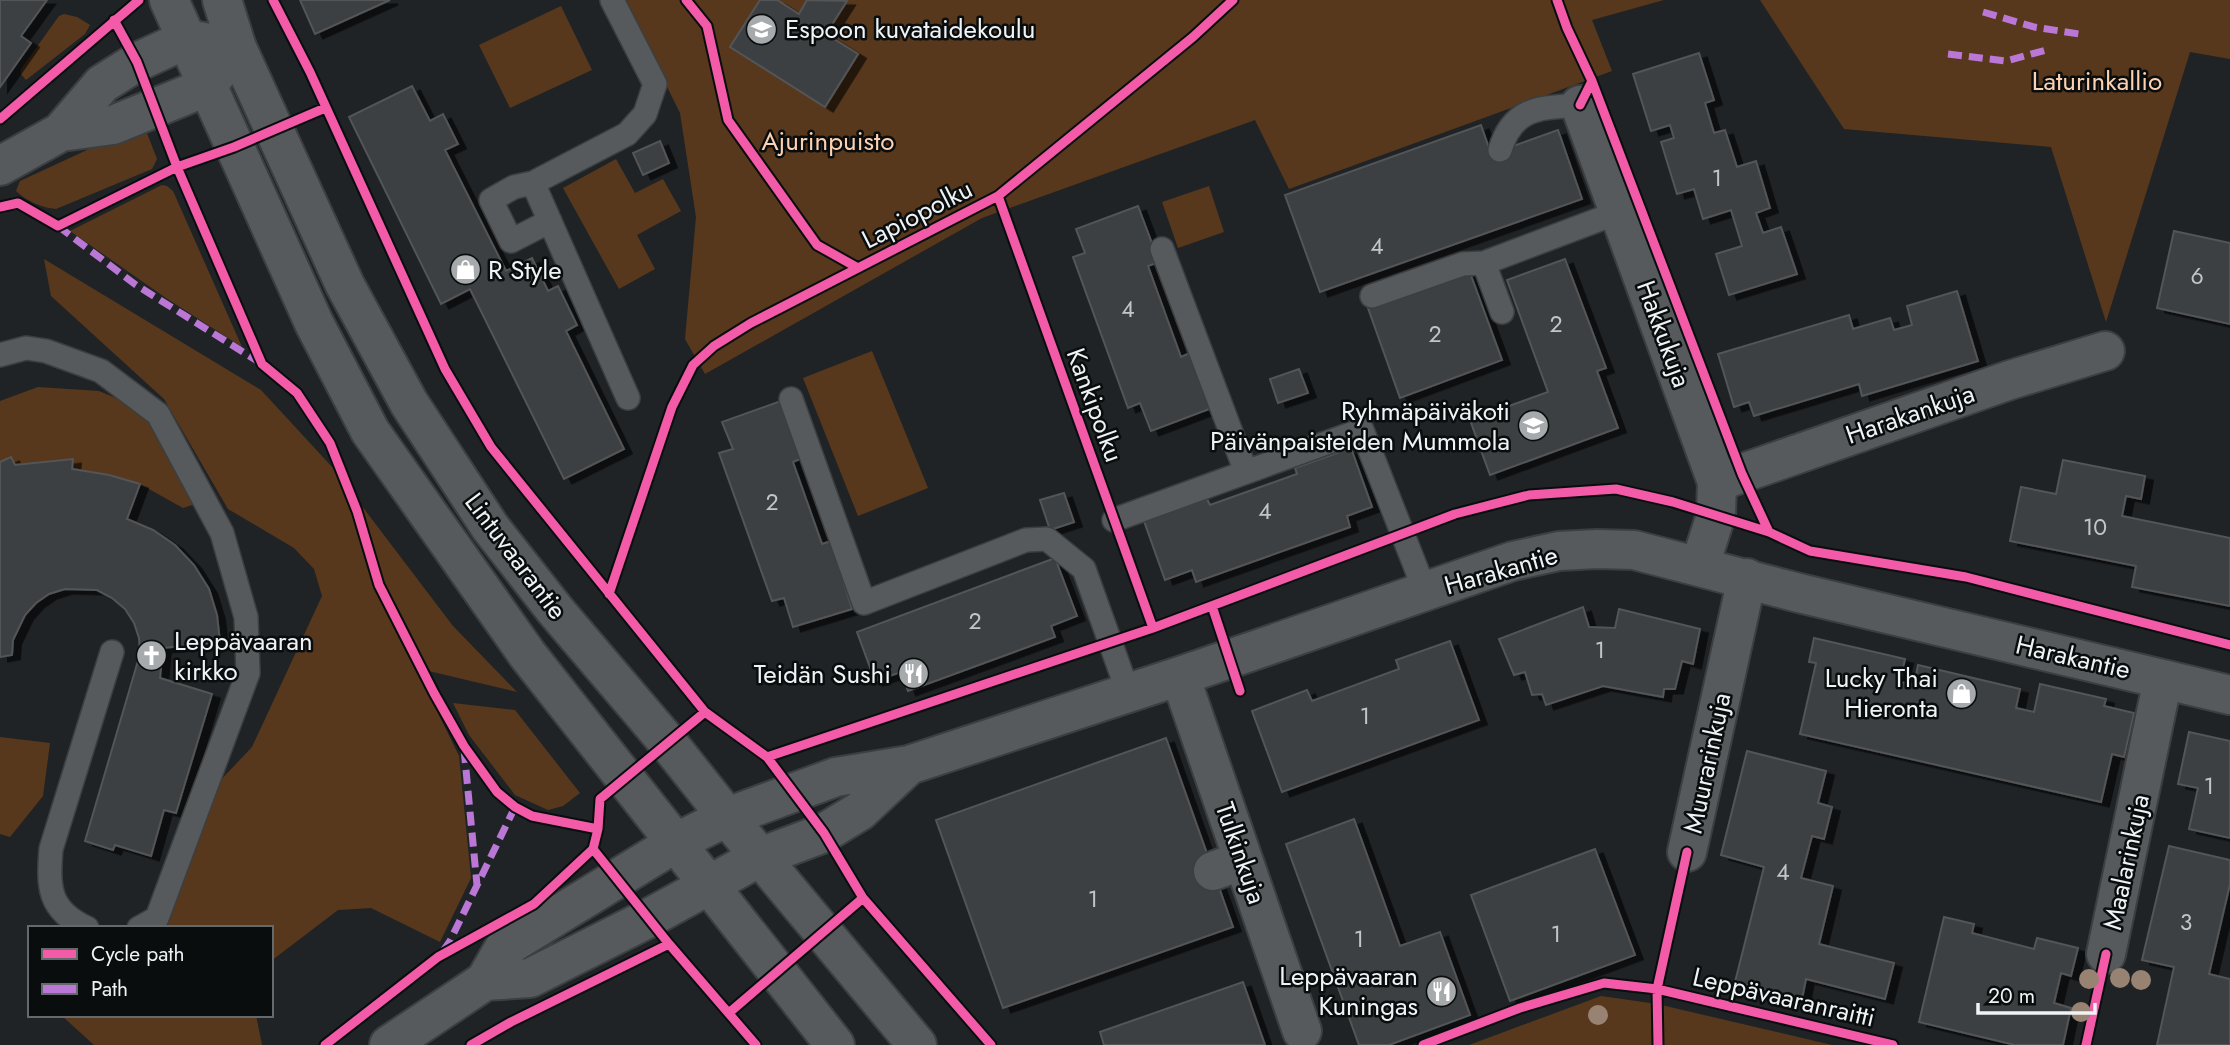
<svg xmlns="http://www.w3.org/2000/svg" width="2230" height="1045" font-family="Jost,sans-serif">
<style>
.green{fill:#58381c}
.building{fill:#3d3f42;stroke:#525456;stroke-width:2;filter:url(#shadow)}
.lines{fill:none;stroke-linecap:round;stroke-linejoin:round}
.lane-casing{stroke:#3b3f41;stroke-width:26}
.street-casing{stroke:#3b3f41;stroke-width:42}
.secondary-casing{stroke:#3b3f41;stroke-width:42}
.lane{stroke:#575a5c;stroke-width:23}
.street{stroke:#575a5c;stroke-width:38}
.secondary{stroke:#575a5c;stroke-width:38}
.quiet{stroke:#ba77d6;stroke-width:7;stroke-dasharray:14 7;stroke-linecap:butt}
.cycleway-casing{stroke:#0a0d0e;stroke-width:13}
.cycleway{stroke:#f35aa7;stroke-width:9}
.tree{fill:#988373}
.labels{text-anchor:middle;stroke-width:5;stroke-linejoin:round;paint-order:stroke}
.number-label{font-size:23px;fill:#c2c6c9}
.poi-label{font-size:26px;fill:#eff3f6;stroke:#0a0d0e;text-anchor:end}
.park-label{font-size:26px;fill:#fbd1b2;stroke:#0a0d0e}
.street-label{font-size:26px;fill:#eff3f6;stroke:#0a0d0e}
</style>
<defs>
<filter id="shadow"><feDropShadow dx="8" dy="4.5" stdDeviation="0" flood-color="#0009"/></filter>
</defs>
<rect width="100%" height="100%" fill="#202326"/>
<path class="green" d="M624,0H1664L1592,20L1612,71L1289,189L1255,120L982,218L705,374L685,339L696,217L680,113Z
M1760,0H2230V59L2190,52L2106,322L2051,147L1844,129Z
M561,6L592,70L510,108L479,45Z
M64,14L77,17L90,25L85,34L26,80L21,74V69L59,16Z
M145,128L157,159L152,169L56,209C43,208 26,201 16,191L20,181L128,131Z
M616,159L635,193L663,179L681,211L637,235L655,269L619,289L563,188Z
M162,185L167,186L173,191L242,347L166,298L70,231Z
M1209,186L1224,232L1178,248L1162,202Z
M44,259L261,390L333,468L453,626L517,692L416,668L459,756L471,878L440,942L371,908L338,910L271,961V928H161L217,784L252,747L322,596L314,569L294,548L228,509L164,399L51,296Z
M872,351L928,488L858,516L803,378Z
M38,387L99,391L130,404L155,423L195,497L192,505L183,508L140,484L109,475L72,469L73,459L15,465L11,457L0,462V401Z
M453,703L515,710L580,793L563,806L548,810L515,795L469,735Z
M0,737L50,743L43,796L10,837L0,834Z
M1601,996L1657,1004L1832,1045H1469Z
M61,1015H256L262,1045H94Z"/>
<path class="building" d="M0,0H47L21,36L31,43L0,87Z
M300,0H390L315,34Z
M760,0H777L799,14L807,0L847,1L826,34L858,54L825,107L730,47Z
M1699,53L1714,100L1705,103L1714,133L1725,130L1737,167L1756,161L1770,208L1756,213L1763,233L1781,227L1797,274L1729,295L1716,254L1742,246L1731,210L1703,219L1694,189L1677,194L1661,142L1674,138L1670,125L1651,131L1633,74Z
M412,86L430,121L443,114L458,144L445,150L506,271L532,258L548,291L558,286L577,325L566,331L624,449L564,479L470,289L441,304L349,117Z
M1481,125L1491,154L1558,130L1582,199L1320,292L1285,195Z
M660,141L669,163L643,175L633,153Z
M1138,206L1159,262L1148,266L1181,357L1192,352L1212,408L1151,431L1140,403L1128,408L1073,257L1085,253L1076,229Z
M2174,231L2230,243V324L2157,308Z
M1565,259L1606,368L1597,371L1618,428L1490,475L1470,420L1548,392L1507,280Z
M1469,270L1502,360L1400,398L1368,308Z
M1957,291L1978,361L1862,396L1859,384L1754,416L1749,402L1734,407L1718,354L1849,315L1853,329L1890,318L1894,330L1912,325L1907,306Z
M1299,369L1308,393L1278,403L1270,379Z
M781,401L802,458L793,462L822,544L831,541L852,609L793,627L784,598L772,601L719,453L733,449L722,422Z
M1351,448L1372,507L1347,516L1350,527L1196,582L1192,570L1165,580L1144,521L1207,499L1210,505L1297,474L1295,468Z
M11,457L15,465L73,459L72,469L109,475L140,484L127,519L153,530L175,545L194,565L209,589L217,615L220,642L163,648L160,678L212,694L176,813L164,810L151,856L115,845L113,850L85,841L140,654L139,638L134,623L125,609L112,598L97,590L65,589L49,594L36,603L25,615L13,640L12,655L0,657V462Z
M2063,460L2145,476L2141,499L2126,496L2122,516L2230,538V606L2132,587L2136,566L2010,541L2021,487L2056,494Z
M1064,493L1074,522L1050,530L1040,500Z
M1055,558L1077,616L1051,626L1055,637L908,691L901,672L875,681L857,632Z
M1583,607L1589,627L1615,628L1619,609L1700,629L1693,664L1682,661L1675,689H1664L1663,697L1603,686L1546,705L1542,694L1532,695L1525,672L1514,675L1499,639Z
M1814,638L1905,659L1900,682L1914,685L1918,665L2020,689L2016,708L2034,712L2040,684L2106,699L2104,706L2134,713L2124,757L2112,754L2101,802L1800,734L1816,663L1809,662Z
M1450,641L1479,720L1282,792L1252,711L1307,690L1312,701L1399,669L1396,660Z
M2189,732L2230,741V838L2189,829L2198,788L2178,784Z
M1166,738L1233,927L1003,1008L936,820Z
M1747,751L1826,771L1818,803L1832,807L1824,839L1812,836L1801,878L1833,886L1819,944L1894,963L1885,999L1806,979L1802,999L1735,982L1764,867L1721,855Z
M1354,819L1400,946L1440,932L1470,1015L1389,1045H1359L1286,844Z
M2169,846L2230,860V884L2209,974L2230,979V1045H2157L2174,967L2142,960Z
M1595,849L1635,955L1510,1001L1471,895Z
M1944,917L1974,924L1972,933L2034,949L2037,938L2078,948L2071,976L2061,973L2054,1003L2071,1008L2063,1045H2015L1919,1022Z
M1243,982L1265,1045H1104L1100,1032Z"/>
<g class="lines">
<defs>
<path id="lane" d="M612,0L655,84L645,114L627,134L533,183L628,398
M1500,150C1513,106 1541,108 1580,105
M533,183L514,187L491,200L511,241L550,221
M1162,249L1246,472
M1372,296L1463,264L1484,263
M1502,312L1484,263L1619,212
M0,355L26,348L46,351L101,371L158,414L222,533L246,617L248,673L157,918L139,928
M791,399L864,603L1026,540L1047,539L1084,569L1128,692
M1114,520L1362,430L1425,591
M87,928C48,910 48,887 51,849L112,652"/>
<path id="street" d="M1580,105L1717,482L1716,515L1700,565
M0,166L61,132L102,84L137,62L187,39L237,48L206,87L113,125L61,132
M1717,482L2010,380L2105,351
M1180,676L1302,1031
M1687,852L1747,578
M1213,871L1243,860
M2106,954L2163,679
M485,981L530,978L649,918L760,857L824,833L860,811L909,765
M389,1045L485,981L504,948L677,842L727,817L836,777L909,765L1180,676L1513,561L1559,551L1597,549L1634,550L1799,593L2230,695"/>
<path id="secondary" d="M169,0L314,323L370,431L527,654L835,1045
M222,0L237,48L345,285L409,403L490,527L555,610L669,744L727,817L917,1045"/>
</defs>
<use href="#lane" class="lane-casing"/>
<use href="#street" class="street-casing"/>
<use href="#secondary" class="secondary-casing"/>
<use href="#lane" class="lane"/>
<use href="#street" class="street"/>
<use href="#secondary" class="secondary"/>
<path class="quiet" d="M1983,12L2034,27L2079,34
M1948,54L2006,61L2046,50
M58,226L136,285L259,362
M464,749L477,885
M443,951L450,941L515,807"/>
<defs>
<path id="cycleway" d="M273,0L310,72L445,369L491,447L705,712L767,757L824,833L863,898L991,1045
M686,0L707,26L728,120L817,245L858,268
M1557,0L1567,28L1592,81L1580,105
M114,20L137,62L177,167L262,364L297,393L330,443L357,511L379,585L434,693L464,746L497,792L515,807L532,816L598,829
M1592,81L1742,474L1769,532
M0,119L139,0
M998,196L1153,628
M0,207L18,203L58,226L177,167L234,147L325,108
M609,594L672,407L693,365L714,346L751,323L998,196L1193,37L1233,0
M1212,606L1240,691
M767,757L1153,628L1455,514L1529,495L1616,489L1673,502L1769,532L1810,551L1966,577L2230,645
M593,849L669,944L756,1045
M730,1012L863,898
M325,1045L438,957L534,904L593,849L598,829L600,799L705,712
M471,1045L511,1022L669,944
M1423,1045L1520,1008L1604,983L1657,989L1893,1045
M1658,1045L1657,989L1687,852
M2086,1045L2106,954"/>
</defs>
<use href="#cycleway" class="cycleway-casing"/>
<use href="#cycleway" class="cycleway"/>
</g>
<g class="tree">
<circle cx="2120" cy="978" r="10"/>
<circle cx="2089" cy="979" r="10"/>
<circle cx="2141" cy="980" r="10"/>
<circle cx="2081" cy="1012" r="10"/>
<circle cx="1598" cy="1015" r="10"/>
</g>
<defs>
<symbol id="school-disc" viewBox="-11 -11 22 22"><circle r="9.5" fill="#a7aaad" stroke="#0a0d0e"/><path d="M0-5L7-2L0 1L-7-2ZM-4 1L0 2.5L4 1V4Q0 6-4 4Z" fill="#fff"/></symbol>
<symbol id="shop-disc" viewBox="-11 -11 22 22"><circle r="9.5" fill="#a7aaad" stroke="#0a0d0e"/><path d="M-5-2.5h2.3a2.7 3.5 0 0 1 5.4 0H5L5.5 6h-11ZM-1.5-2.5h3a1.5 2.3 0 0 0-3 0Z" fill="#fff"/></symbol>
<symbol id="church-disc" viewBox="-11 -11 22 22"><circle r="9.5" fill="#a7aaad" stroke="#0a0d0e"/><path d="M-1.2-6h2.4v3.5h3.3v2.4h-3.3V6h-2.4V-.1h-3.3v-2.4h3.3Z" fill="#fff"/></symbol>
<symbol id="restaurant-disc" viewBox="-11 -11 22 22"><circle r="9.5" fill="#a7aaad" stroke="#0a0d0e"/><path d="M-5-6h1v4h1v-4h1v4h1v-4h1v5L-1.5 .5V6h-2V.5L-5-1ZM5-6V6H3V1.5H1.5Q1.5-4 5-6Z" fill="#fff"/></symbol>
</defs>
<g fill-rule="evenodd">
<use href="#school-disc" x="744" y="12" width="35" height="35"/>
<use href="#shop-disc" x="448" y="252" width="35" height="35"/>
<use href="#school-disc" x="1516" y="408" width="35" height="35"/>
<use href="#church-disc" x="134" y="638" width="35" height="35"/>
<use href="#restaurant-disc" x="896" y="656" width="35" height="35"/>
<use href="#shop-disc" x="1944" y="676" width="35" height="35"/>
<use href="#restaurant-disc" x="1424" y="974" width="35" height="35"/>
</g>
<g class="labels">
<g class="number-label">
<text x="1717" y="186">1</text>
<text x="1377" y="254">4</text>
<text x="2197" y="284">6</text>
<text x="1128" y="317">4</text>
<text x="1556" y="332">2</text>
<text x="1435" y="342">2</text>
<text x="772" y="510">2</text>
<text x="1265" y="519">4</text>
<text x="2095" y="535">10</text>
<text x="975" y="629">2</text>
<text x="1600" y="658">1</text>
<text x="1365" y="724">1</text>
<text x="2209" y="794">1</text>
<text x="1783" y="880">4</text>
<text x="1093" y="907">1</text>
<text x="2186" y="930">3</text>
<text x="1556" y="942">1</text>
<text x="1359" y="947">1</text>
</g>
<g class="poi-label">
<text x="785" y="38" text-anchor="start">Espoon kuvataidekoulu</text>
<text x="488" y="279" text-anchor="start">R Style</text>
<text x="1510" y="420">Ryhmäpäiväkoti<tspan x="1510" dy="30">Päivänpaisteiden Mummola</tspan></text>
<text x="174" y="650" text-anchor="start">Leppävaaran<tspan x="174" dy="30">kirkko</tspan></text>
<text x="891" y="683">Teidän Sushi</text>
<text x="1938" y="687">Lucky Thai<tspan x="1938" dy="30">Hieronta</tspan></text>
<text x="1418" y="985">Leppävaaran<tspan x="1418" dy="30">Kuningas</tspan></text>
</g>
<g class="park-label">
<text x="2097" y="90">Laturinkallio</text>
<text x="828" y="150">Ajurinpuisto</text>
</g>
<g class="street-label">
<text transform="translate(917 214) rotate(-27)" y="9">Lapiopolku</text>
<text transform="translate(1664 334) rotate(70)" y="9">Hakkukuja</text>
<text transform="translate(1095 405) rotate(70)" y="9">Kankipolku</text>
<text transform="translate(1910 414) rotate(-19)" y="9">Harakankuja</text>
<text transform="translate(516 556) rotate(53)" y="9">Lintuvaarantie</text>
<text transform="translate(1501 570) rotate(-16)" y="9">Harakantie</text>
<text transform="translate(2073 657) rotate(13)" y="9">Harakantie</text>
<text transform="translate(1707 763) rotate(-78)" y="9">Muurarinkuja</text>
<text transform="translate(1241 853) rotate(71)" y="9">Tulkinkuja</text>
<text transform="translate(2126 862) rotate(-78)" y="9">Maalarinkuja</text>
<text transform="translate(1784 997) rotate(13)" y="9">Leppävaaranraitti</text>
</g>
</g>
<rect x="28" y="926" width="245" height="91" fill="#0a0d0e" stroke="#66696b" stroke-width="2"/>
<rect x="42" y="949" width="35" height="10" fill="#f35aa7" stroke="#66696b" stroke-width="2"/>
<text x="91" y="961" font-size="21" fill="#eff3f6">Cycle path</text>
<rect x="42" y="984" width="35" height="10" fill="#ba77d6" stroke="#66696b" stroke-width="2"/>
<text x="91" y="996" font-size="21" fill="#eff3f6">Path</text>
<path d="M1978 1003v10h117v-10" fill="none" stroke="#eff3f6" stroke-width="3.5"/>
<text x="1988" y="1003" font-size="21" fill="#eff3f6" stroke="#0a0d0e" stroke-width="5" paint-order="stroke">20 m</text>
</svg>
